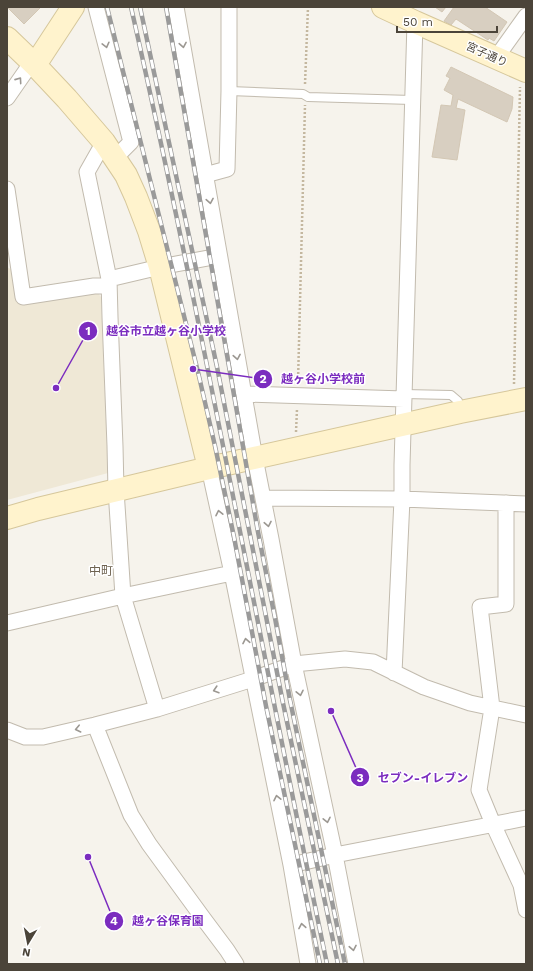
<svg xmlns="http://www.w3.org/2000/svg" width="533" height="971" font-family="'Work Sans','Noto Sans JP',sans-serif">
<style>
.education{fill:#efe8d6}
.building{fill:#d8cfc1;stroke:#d3c7b4}
.lines{fill:none;stroke-linecap:round;stroke-linejoin:round}
.lane-casing{stroke:#c2bbae;stroke-width:10}
.street-casing{stroke:#c2bbae;stroke-width:17}
.secondary-casing{stroke:#d6c79b;stroke-width:24}
.path{stroke:#c4b79f;stroke-width:2.5;stroke-dasharray:2 2;stroke-linecap:butt}
.lane{stroke:#fff;stroke-width:8}
.street{stroke:#fff;stroke-width:15}
.secondary{stroke:#fff3cd;stroke-width:22}
.rail-casing{stroke:#9a9a9a;stroke-width:4.5}
.rail{stroke:#fff;stroke-width:3;stroke-dasharray:9;stroke-linecap:butt}
.oneway{stroke:#9c9892}
.labels{text-anchor:middle;stroke-width:3;stroke-linejoin:round;paint-order:stroke}
.street-label{font-size:11px;fill:#4b4439;stroke:#fff}
.neighbourhood-label{font-size:12px;fill:#6e6250;stroke:#fff}
.leader{fill:none;stroke:#7b2cbf;stroke-width:1.5}
.callout-dot{fill:#7b2cbf;stroke:#fff;stroke-width:1.5}
.mark-label{font-size:12px;text-anchor:middle;font-weight:bold;fill:#fff}
.callout-label{font-size:12px;text-anchor:middle;font-weight:bold;fill:#7b2cbf;stroke:#fff;stroke-width:3;stroke-linejoin:round;paint-order:stroke}
</style>
<rect width="100%" height="100%" fill="#f6f3ec"/>
<path class="education" d="M7,267L12,270L19,302L96,291L101,297L108,473L7,500Z"/>
<path class="building" d="M7,7H41L24,24Z
M435,7H446L442,12Z
M454,7H485L507,22L494,41L489,38L488,40L456,19L451,25L444,21Z
M451,67L513,97L512,109L507,122L458,99L456,108L465,110L457,160L432,157L441,105L451,106L453,95L444,90L450,78L446,76Z"/>
<g class="lines">
<defs>
<path id="lane" d="M229,91L303,94L308,97L412,100
M404,394L451,395L458,401L460,412"/>
<path id="street" d="M96,7L131,142L115,158
M176,7L255,458L271,539L294,664L335,855L356,964
M496,58L526,16
M7,98L32,62
M104,142L87,172L109,279L110,317L115,446L116,490L123,596L157,709
M205,175L227,169L229,91V7
M7,189L23,297L94,286H109
M109,279L160,267L219,256
M244,394L404,399
M209,468L232,573L291,865L308,964
M263,498L402,499L526,504
M506,503V604L480,607L492,708L479,790L493,824L521,885L526,910
M7,623L123,596L232,573
M394,673L402,499V465L415,22
M95,725L131,815L149,844L203,918L227,950L236,964
M7,730L25,737H43L95,725L157,709L253,679L294,664L345,659L373,662L424,687L470,703L526,715
M291,865L335,855L526,818"/>
<path id="secondary" d="M383,7L415,22L526,71
M7,38L35,65L67,99L104,142L126,175L136,197L149,231L160,267L209,468
M35,65L73,7
M7,518L38,509L209,468L460,412L526,399"/>
</defs>
<use href="#lane" class="lane-casing"/>
<use href="#street" class="street-casing"/>
<use href="#secondary" class="secondary-casing"/>
<path class="path" d="M305,84L308,7
M298,382L305,105
M514,384L520,87
M296,432L297,409"/>
<use href="#lane" class="lane"/>
<use href="#street" class="street"/>
<use href="#secondary" class="secondary"/>
<defs>
<path id="rail" d="M107,7L198,372L215,446L234,537L266,706L320,964
M131,7C203,325 260,645 327,964
M140,7L217,367L283,703L338,964
M166,7L258,532L275,618L290,700L345,964"/>
</defs>
<use href="#rail" class="rail-casing"/>
<use href="#rail" class="rail"/>
</g>
<defs><path id="oneway-chevron" d="M-2-3.5L2.5 0L-2 3.5" fill="none" stroke-width="1.6" stroke-linecap="round" stroke-linejoin="round"/></defs>
<g class="oneway">
<use href="#oneway-chevron" transform="translate(106 45) rotate(76)"/>
<use href="#oneway-chevron" transform="translate(183 45) rotate(80)"/>
<use href="#oneway-chevron" transform="translate(19 80) rotate(-55)"/>
<use href="#oneway-chevron" transform="translate(210 201) rotate(80)"/>
<use href="#oneway-chevron" transform="translate(237 357) rotate(80)"/>
<use href="#oneway-chevron" transform="translate(219 513) rotate(-102)"/>
<use href="#oneway-chevron" transform="translate(268 524) rotate(79)"/>
<use href="#oneway-chevron" transform="translate(246 641) rotate(-101)"/>
<use href="#oneway-chevron" transform="translate(216 690) rotate(163)"/>
<use href="#oneway-chevron" transform="translate(300 693) rotate(78)"/>
<use href="#oneway-chevron" transform="translate(78 729) rotate(167)"/>
<use href="#oneway-chevron" transform="translate(277 798) rotate(-102)"/>
<use href="#oneway-chevron" transform="translate(327 820) rotate(78)"/>
<use href="#oneway-chevron" transform="translate(302 926) rotate(-100)"/>
<use href="#oneway-chevron" transform="translate(353 948) rotate(79)"/>
</g>
<g class="labels">
<g class="street-label">
<text transform="translate(487 54) rotate(24)" y="4">宮子通り</text>
</g>
<g class="neighbourhood-label">
<text x="101" y="575">中町</text>
</g>
</g>
<path class="leader" d="M56 388L88 331M193 369L263 379M331 711L360 777M88 857L114 921"/>
<g class="callout-dot">
<circle cx="56" cy="388" r="4"/>
<circle cx="193" cy="369" r="4"/>
<circle cx="331" cy="711" r="4"/>
<circle cx="88" cy="857" r="4"/>
<circle cx="88" cy="331" r="10"/>
<circle cx="263" cy="379" r="10"/>
<circle cx="360" cy="777" r="10"/>
<circle cx="114" cy="921" r="10"/>
</g>
<g class="mark-label">
<text x="88" y="335">1</text>
<text x="263" y="383">2</text>
<text x="360" y="782">3</text>
<text x="114" y="925">4</text>
</g>
<g class="callout-label">
<text x="166" y="335">越谷市立越ヶ谷小学校</text>
<text x="323" y="383">越ヶ谷小学校前</text>
<text x="423" y="782">セブン-イレブン</text>
<text x="168" y="925">越ヶ谷保育園</text>
</g>
<rect width="533" height="971" fill="none" stroke="#4b4439" stroke-width="16"/>
<g transform="translate(28 943) rotate(190)" stroke="#ffffff" stroke-width="3" paint-order="stroke">
<path d="M0-3L7 15L0 10L-7 15Z" fill="#4b4439"/>
<text y="-6" font-size="11" font-weight="bold" text-anchor="middle" fill="#4b4439">N</text>
</g>
<path d="M397 26v6h100v-6" fill="none" stroke="#4b4439" stroke-width="2"/>
<text x="403" y="26" font-size="12" fill="#4b4439" stroke="#ffffff" stroke-width="3" paint-order="stroke">50 m</text>
</svg>
